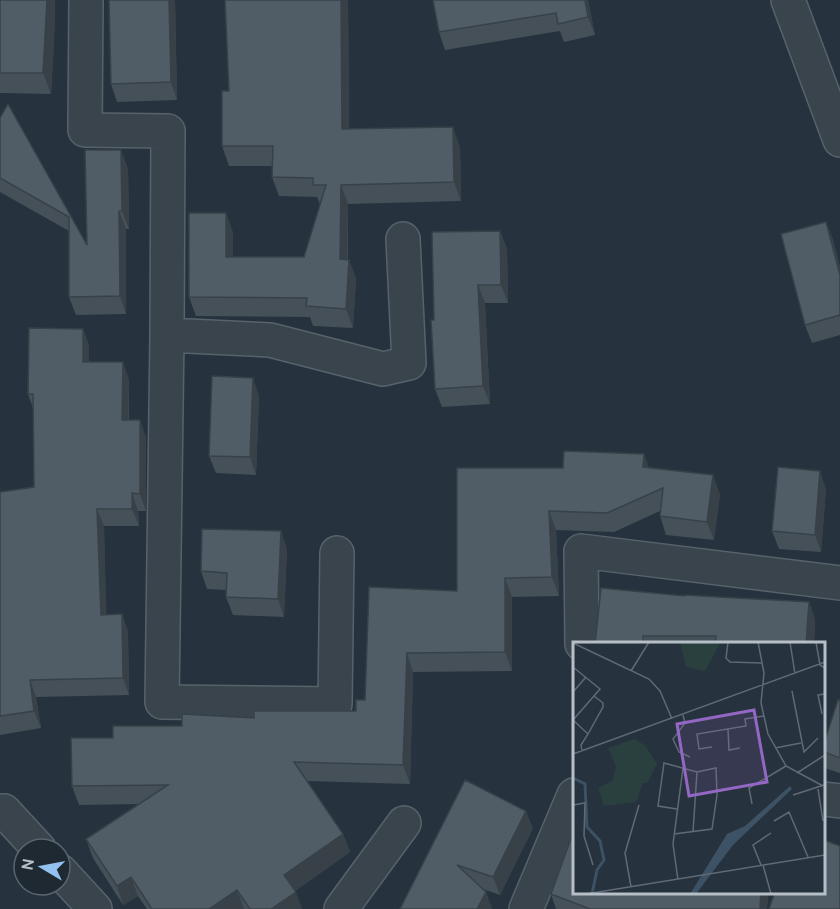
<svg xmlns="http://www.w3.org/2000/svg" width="840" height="909" font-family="Overpass,sans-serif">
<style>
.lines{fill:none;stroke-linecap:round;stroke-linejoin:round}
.minor-casing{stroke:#58626b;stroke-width:36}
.minor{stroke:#3a444d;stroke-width:33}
.wall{fill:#455059}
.shaded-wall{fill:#384148}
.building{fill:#505d67;stroke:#384148;stroke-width:1.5}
.inset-river{fill:none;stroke:#3d5264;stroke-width:3}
.inset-road{fill:none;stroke:#606a75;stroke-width:1.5}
.view{fill:#9367c3;fill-opacity:0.15;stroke:#9367c3;stroke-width:3}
.inset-edge{fill:none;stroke:#b6bfc8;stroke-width:3}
</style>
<rect width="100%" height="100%" fill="#26323d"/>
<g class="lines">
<defs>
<path id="minor" d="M86,0L85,130L168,131L167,335L162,702L335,704L337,553
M788,0L840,140
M167,335L270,340L383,369L409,363L403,239
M582,644L581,551L840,583
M824,799L840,801
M0,811H4L39,849
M60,871L95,909
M341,909L404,823
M526,909L574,795"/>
</defs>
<use href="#minor" class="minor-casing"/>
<use href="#minor" class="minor"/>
</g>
<path class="wall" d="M0,0H55L54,42L51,94L0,93Z
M175,0L177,100L117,102L111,84Z
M225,0H348L349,129L460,147L461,201L348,204V260H349L356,279L353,328L313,326L310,317L196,316L189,297L226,213L233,233V257H304L320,204L317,197L279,196L272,177L273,166H229L222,146L229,91Z
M588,0L595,35L564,42L560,31L445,50L439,32Z
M8,104L87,245L128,168L129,229H126V314L76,315L69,297V231L0,192V118Z
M826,222L833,240L840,268V335L812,343L805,325Z
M500,231L507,249L508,303H485L490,404L442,407L435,389L434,320Z
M83,329L89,346V362L129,379V420L146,437V511H138L139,526H104L106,615L122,614L128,632L129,695L36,697L41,728L0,735V492L34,487L33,408L28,394Z
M259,396L256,475L216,473L209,456Z
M457,468H649L720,494L714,540L666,535L660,516V511L614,532L556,530L559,596L512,597V671L413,672L410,784L307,781L343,834L350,852L295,891L302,909H147L138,896L123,905L93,858L86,839L139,804L79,805L72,786L113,738L182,726L254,718L356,711L457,591Z
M826,489L821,552L779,549L772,531Z
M287,549L284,617L233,615L226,597L227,590L207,589L201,571Z
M684,596L809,602L815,620L814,644H595Z
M840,700V773L827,769L824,759V743Z
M465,780L533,828L500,895L483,889L486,892L492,909H400Z
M574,892H768L767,909H556L551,894Z"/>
<path class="shaded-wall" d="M47,0H55L54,42L51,94L43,73Z
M169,0H175L177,100L171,82Z
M341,0H348L349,149L342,129Z
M585,0H588L595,35L588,17Z
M453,127L460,147L461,201L454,182Z
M121,150L128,168L129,229L122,211Z
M341,185L348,204L347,278L340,259Z
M119,211L126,229V314L120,296Z
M226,213L233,233V276L226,257Z
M826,222L833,240L840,268V275Z
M500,231L507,249L508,303L501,285Z
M349,260L356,279L353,328L346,309Z
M478,285L485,303L490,404L483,386Z
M83,329L89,346V379L83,362Z
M123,362L129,379L128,438L122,420Z
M253,378L259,396L256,475L250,457Z
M140,420L146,437V511L140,494Z
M644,454L651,473L643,467Z
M820,471L826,489L821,552L815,535Z
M713,475L720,494L714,540L707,522Z
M132,493L138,511L139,526L132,509Z
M97,509L104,526L107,632L101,615Z
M549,511L556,530L559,596L552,577Z
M281,531L287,549L284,617L278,599Z
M505,578L512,597V671L505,652Z
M809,602L815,620L814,644H806Z
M122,614L128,632L129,695L123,678Z
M407,653L413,672L410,784L403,765Z
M30,680L36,697L41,728L34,711Z
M526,811L533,828L500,895L493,877Z
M343,834L350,852L291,894L284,875Z
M131,877L138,896L123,905L117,886Z
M237,890L244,909H209Z
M296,892L302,909H271Z
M486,892L492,909H477Z
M761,892H768L767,909H760Z"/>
<path class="building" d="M0,0H47L43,73H0Z
M109,0H169L171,82L111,84Z
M225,0H341L342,129L453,127L454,182L341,185L340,259L349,260L346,309L306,306L307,298L189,297V213H226V257H304L326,185H313V178L272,177L273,146H222V91H229Z
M433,0H585L588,17L558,24L556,13L439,32Z
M8,104L87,245L85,150H121L122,211H119L120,296L69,297V217L0,178V118Z
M826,222L840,275V315L805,325L781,234Z
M500,231L501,285H478L483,386L435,389L431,320H434L432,232Z
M29,328L83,329V362H123L122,420H140V494L132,493V509H97L101,615L122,614L123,678L30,680L34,711L0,716V492L34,487L33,394H28Z
M212,376L253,378L250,457L209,456Z
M564,451L644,454L643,467L713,475L707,522L660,516L663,488L607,513L549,511L552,577L505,578V652L407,653L403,765L294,762L343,834L284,875L296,892L271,909H250L237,890L209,909H152L131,877L117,886L86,839L168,785L72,786L71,738H113V726H182V714L254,718V711H356V700H365L369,587L457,591V468H563Z
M778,467L820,471L815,535L772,531Z
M202,529L281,531L278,599L226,597L227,573L201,571Z
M601,588L684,596V595L809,602L806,644H715L716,636H643V644H595Z
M838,700H840V758L824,752V743Z
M465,780L526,811L493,877L457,865L486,892L477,909H400Z
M574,830V892H761L760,909H590L551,894Z
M824,840L840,846V909H769L775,892H824Z"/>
<g transform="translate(573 642)">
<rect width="252" height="252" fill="#26323d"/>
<path d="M107,0H148L132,29L113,25ZM61,97L72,103L84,122L74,141H70L63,160L31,164L25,146L39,139L43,125L35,106Z" fill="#29403f"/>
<path d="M217,144L219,147L160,203L123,252H117L154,192L172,184Z" fill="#3d5264"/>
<path class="inset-river" d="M0,136L12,142L14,185L27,199L31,218L24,228L19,252"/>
<path class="inset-road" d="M155,0L153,16L157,20L189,21M185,0L191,31L188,61L195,92L213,124L250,144M217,0L222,32M243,0L247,23L252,26M0,1L76,37L87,49L99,77M0,25L27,47L0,78M58,29L76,0M219,49L231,110L245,96M0,50L13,35M249,72L245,53L252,52M110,73L112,81L100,97L106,110L117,115M0,78L15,92L8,103L9,109M155,87L156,108L167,106M15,92L30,65V61L21,54M139,105L126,107L124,92L173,84L172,77L191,74M202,106L228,101M0,112L252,20M224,131L252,113M245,147L250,179M220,153L251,143M179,162L176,146L213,124M0,163L12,161L11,194L20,223M201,179L216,170L235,215M120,190L124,130M101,192L139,187L144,153L143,126L124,130L91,121L85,164L104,167M188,223L180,203L198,191M190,223L198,252M105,238L100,202L110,126M58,245L52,211L66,163M13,252L252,213"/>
<path class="view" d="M181,68L194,140L116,154L104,82Z"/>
<rect width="252" height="252" class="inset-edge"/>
</g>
<g transform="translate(42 867) rotate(280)"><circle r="28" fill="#1f2932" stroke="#5b656e" stroke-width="1.5"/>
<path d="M0-4.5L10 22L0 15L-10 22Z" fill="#93c1f0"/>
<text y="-9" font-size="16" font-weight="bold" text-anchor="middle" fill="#b6bfc8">N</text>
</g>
</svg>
